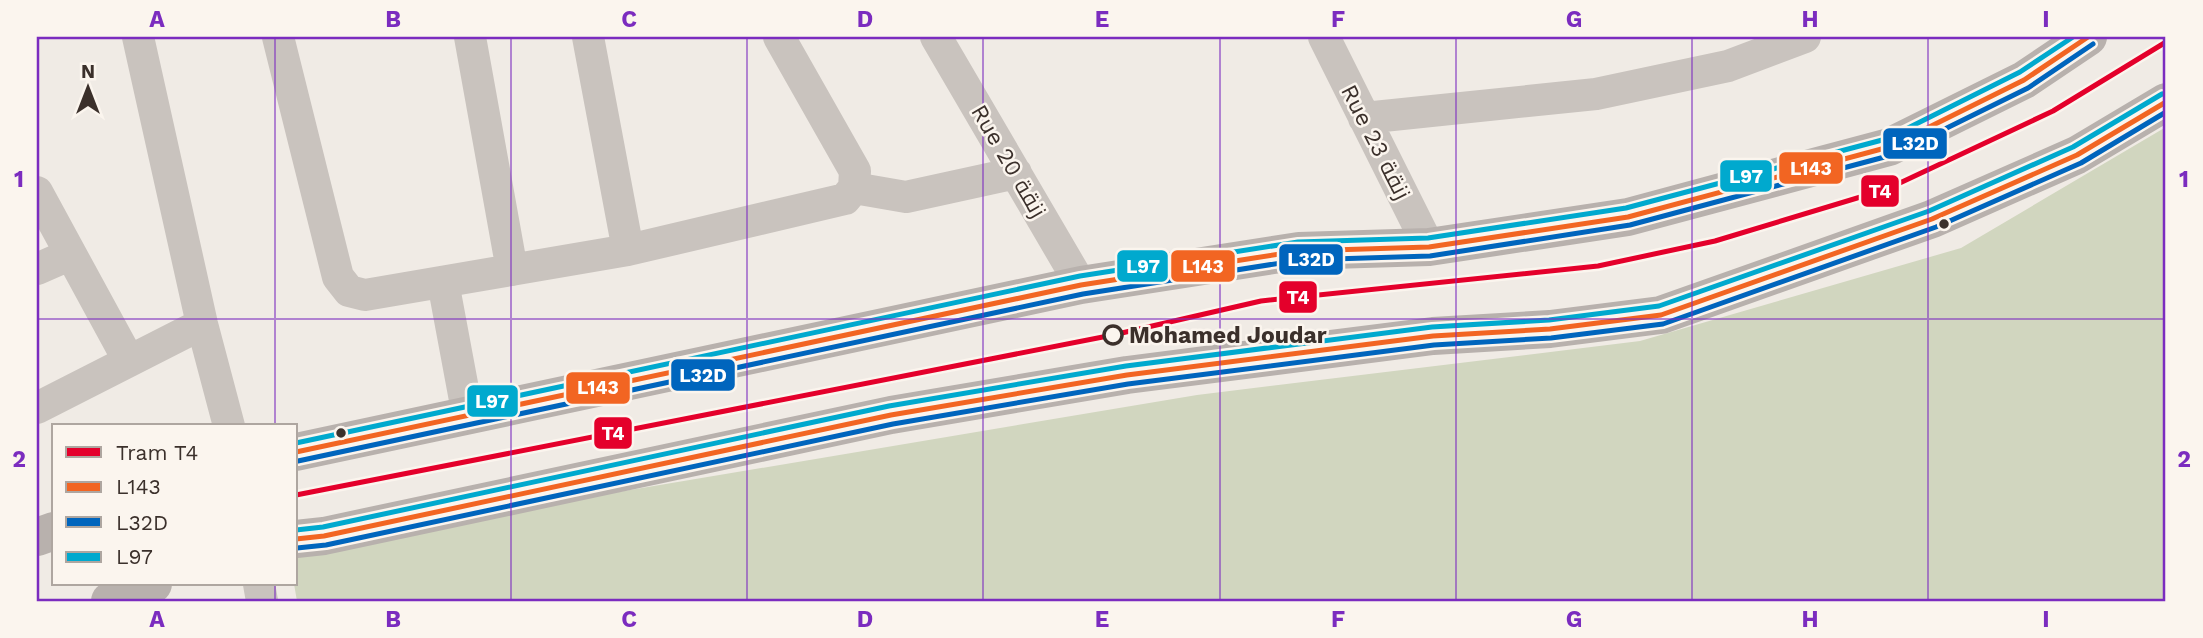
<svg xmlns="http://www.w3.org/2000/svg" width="2203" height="638" font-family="'Work Sans',Cairo,sans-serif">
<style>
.park{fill:#d1d6bf}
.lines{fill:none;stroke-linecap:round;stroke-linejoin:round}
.minor{stroke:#c9c3be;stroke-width:32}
.primary{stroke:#b8b1ad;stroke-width:38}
.bus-1-casing{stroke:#fbf5ee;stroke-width:10}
.bus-2-casing{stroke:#fbf5ee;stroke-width:10}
.bus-3-casing{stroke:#fbf5ee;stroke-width:10}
.bus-1{stroke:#f26522;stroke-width:5}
.bus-2{stroke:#0065bd;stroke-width:5}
.bus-3{stroke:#00a9ce;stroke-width:5}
.tram-1-casing{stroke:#fbf5ee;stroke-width:10}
.tram-1{stroke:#e4002b;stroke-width:5}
.grid{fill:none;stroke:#7b2cbf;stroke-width:2;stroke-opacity:0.55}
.bus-dot{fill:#3b302b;stroke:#fbf5ee;stroke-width:2.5}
.stop-dot{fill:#fbf5ee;stroke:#3b302b;stroke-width:3.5}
.labels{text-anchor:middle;stroke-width:5;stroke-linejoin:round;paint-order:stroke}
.street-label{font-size:23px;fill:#3b302b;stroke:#fbf5ee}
.stop-label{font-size:23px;font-weight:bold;fill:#3b302b;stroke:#fbf5ee;text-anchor:start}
.line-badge{stroke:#fbf5ee;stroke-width:2.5}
.badge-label{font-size:19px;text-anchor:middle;font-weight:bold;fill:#fff}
.neatline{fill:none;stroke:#7b2cbf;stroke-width:2.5}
.grid-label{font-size:23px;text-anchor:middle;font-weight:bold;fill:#7b2cbf}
</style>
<rect width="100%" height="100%" fill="#f0ebe5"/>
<path class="park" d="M2166,127V601H297L294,584L296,546L1197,395L1640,341L1961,248Z"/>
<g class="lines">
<path class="minor" d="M138,37L202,324L229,426
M278,37L338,277L349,291L365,295L628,250L845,199L854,188L855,171L779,37
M470,37L512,270
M588,37L628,250
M936,37L1081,285
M1324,37L1429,247
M1364,118L1596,94L1728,66L1805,37
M854,188L906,197L1016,173
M37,192L129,361
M37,269L69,255
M443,282L468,416
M37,408L202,324
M259,584L262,601"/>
<path class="primary" d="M296,452L1081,285L1299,251L1429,247L1628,217L1889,147L2024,80L2088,37
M37,537L54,531
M296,539L324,536L891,415L1127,375L1433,336L1550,329L1661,315L1932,219L2077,155L2166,102
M110,601L153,584"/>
<defs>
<path id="bus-1" d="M296,452L1081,285L1299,251L1429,247L1628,217L1889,147L2024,80L2088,37
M296,539L324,536L891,415L1127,375L1433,336L1550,329L1661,315L1932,219L2077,155L2166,102"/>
<path id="bus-2" d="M298,461L1083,294L1300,260L1430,256L1630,225L1892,155L2028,88L2093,44
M297,548L326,545L893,424L1128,384L1434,345L1551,338L1663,324L1936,227L2081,163L2166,112"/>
<path id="bus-3" d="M296,443L1080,276L1298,242L1428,238L1626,208L1886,139L2020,72L2073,37
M296,530L323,527L889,406L1126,366L1432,327L1549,320L1659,306L1929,211L2073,147L2162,94"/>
</defs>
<use href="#bus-1" class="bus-1-casing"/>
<use href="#bus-2" class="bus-2-casing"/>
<use href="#bus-3" class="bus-3-casing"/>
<use href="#bus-1" class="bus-1"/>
<use href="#bus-2" class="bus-2"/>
<use href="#bus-3" class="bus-3"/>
<defs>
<path id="tram-1" d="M296,495L1113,335L1261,301L1598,266L1715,241L1887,189L2053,111L2166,42"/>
</defs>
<use href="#tram-1" class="tram-1-casing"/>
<use href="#tram-1" class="tram-1"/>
</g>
<path class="grid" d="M275,37V426M511,37V601M747,37V601M983,37V601M1220,37V601M1456,37V601M1692,37V601M1928,37V601M37,319H2166M275,584V601"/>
<g class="bus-dot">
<circle cx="1944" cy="224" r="6"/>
<circle cx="341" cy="433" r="6"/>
</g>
<circle class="stop-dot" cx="1113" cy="335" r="9"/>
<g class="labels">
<g class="street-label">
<text transform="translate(1376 142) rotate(63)" y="8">Rue 23 زنقة</text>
<text transform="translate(1009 161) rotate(60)" y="8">Rue 20 زنقة</text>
</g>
<g class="stop-label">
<text x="1129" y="343">Mohamed Joudar</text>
</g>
</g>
<g class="line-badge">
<rect x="1882" y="127" width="66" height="33" rx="7" fill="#0065bd"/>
<rect x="1778" y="151" width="66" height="34" rx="7" fill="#f26522"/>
<rect x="1719" y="159" width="54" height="34" rx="7" fill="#00a9ce"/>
<rect x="1860" y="174" width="40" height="34" rx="7" fill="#e4002b"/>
<rect x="1278" y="243" width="66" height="33" rx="7" fill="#0065bd"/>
<rect x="1170" y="249" width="66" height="34" rx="7" fill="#f26522"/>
<rect x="1116" y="249" width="53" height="34" rx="7" fill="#00a9ce"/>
<rect x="1278" y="280" width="40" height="34" rx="7" fill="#e4002b"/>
<rect x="670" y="358" width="66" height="34" rx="7" fill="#0065bd"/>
<rect x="565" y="371" width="66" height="34" rx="7" fill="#f26522"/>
<rect x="466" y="384" width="53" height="34" rx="7" fill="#00a9ce"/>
<rect x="593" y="416" width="40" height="34" rx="7" fill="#e4002b"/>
</g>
<g class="badge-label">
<text x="1915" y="150">L32D</text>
<text x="1811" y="175">L143</text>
<text x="1746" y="183">L97</text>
<text x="1880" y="198">T4</text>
<text x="1311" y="266">L32D</text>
<text x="1203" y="273">L143</text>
<text x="1143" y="273">L97</text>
<text x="1298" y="304">T4</text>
<text x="703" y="382">L32D</text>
<text x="598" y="394">L143</text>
<text x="492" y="408">L97</text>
<text x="613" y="440">T4</text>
</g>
<rect width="2203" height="638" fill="none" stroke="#fbf5ee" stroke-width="77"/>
<rect x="52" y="424" width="245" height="161" fill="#fbf5ee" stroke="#aea6a0" stroke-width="2"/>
<rect x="66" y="447" width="35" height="10" fill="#e4002b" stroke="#aea6a0" stroke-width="2"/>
<text x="116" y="460" font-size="21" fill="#3b302b">Tram T4</text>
<rect x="66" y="482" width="35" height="10" fill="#f26522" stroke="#aea6a0" stroke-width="2"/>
<text x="116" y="494" font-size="21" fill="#3b302b">L143</text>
<rect x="66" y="517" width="35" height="10" fill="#0065bd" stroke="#aea6a0" stroke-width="2"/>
<text x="116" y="530" font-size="21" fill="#3b302b">L32D</text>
<rect x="66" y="552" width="35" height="10" fill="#00a9ce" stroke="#aea6a0" stroke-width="2"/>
<text x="116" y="564" font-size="21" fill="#3b302b">L97</text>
<g transform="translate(88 88)" stroke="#fbf5ee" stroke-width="5" paint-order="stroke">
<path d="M0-5L12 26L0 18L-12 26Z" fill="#3b302b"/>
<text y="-10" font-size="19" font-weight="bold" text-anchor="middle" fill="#3b302b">N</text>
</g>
<rect x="38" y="38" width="2126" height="562" class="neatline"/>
<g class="grid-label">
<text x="157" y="27">A</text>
<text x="393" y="27">B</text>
<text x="629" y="27">C</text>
<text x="865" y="27">D</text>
<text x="1102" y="27">E</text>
<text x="1338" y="27">F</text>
<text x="1574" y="27">G</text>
<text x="1810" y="27">H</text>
<text x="2046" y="27">I</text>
<text x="19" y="187">1</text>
<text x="2184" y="187">1</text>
<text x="19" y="467">2</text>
<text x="2184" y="467">2</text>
<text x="157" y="627">A</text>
<text x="393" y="627">B</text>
<text x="629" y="627">C</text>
<text x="865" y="627">D</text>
<text x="1102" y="627">E</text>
<text x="1338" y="627">F</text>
<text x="1574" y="627">G</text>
<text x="1810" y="627">H</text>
<text x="2046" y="627">I</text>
</g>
</svg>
